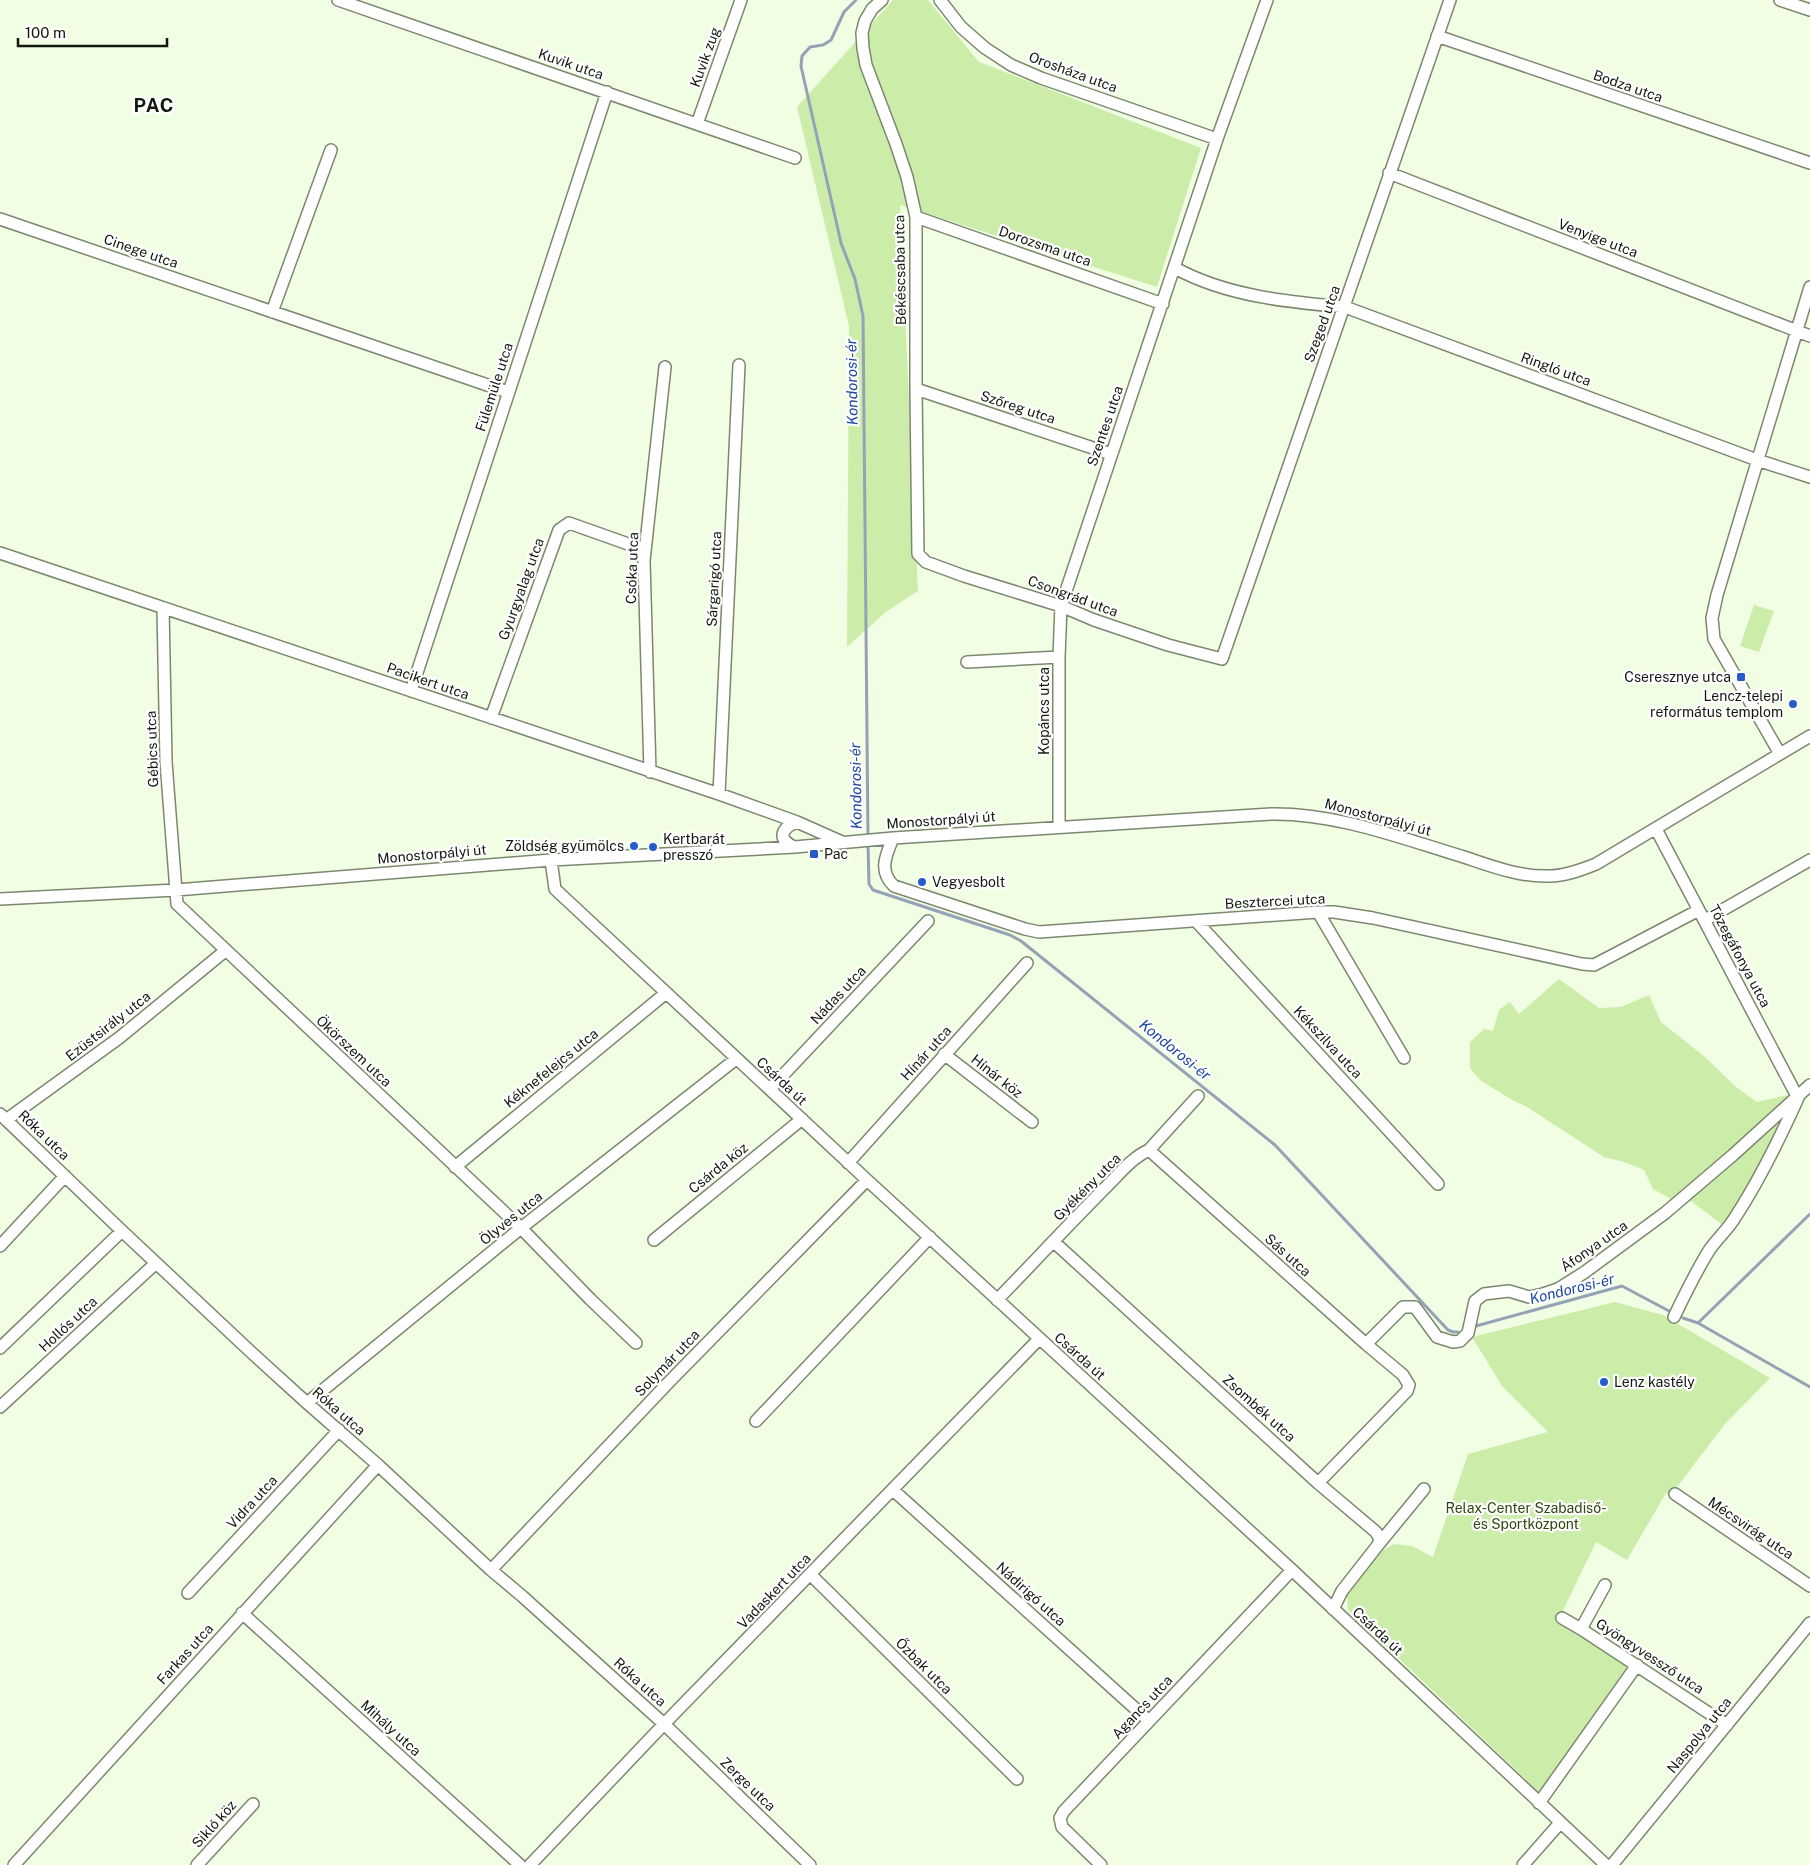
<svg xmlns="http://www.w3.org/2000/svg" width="1810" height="1865" font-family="'Public Sans',sans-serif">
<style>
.green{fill:#cceda9}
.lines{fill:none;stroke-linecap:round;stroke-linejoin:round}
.stream{stroke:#94a2b6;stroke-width:3}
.minor-casing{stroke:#7c8770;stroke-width:14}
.minor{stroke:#fff;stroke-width:11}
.poi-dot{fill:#265cc9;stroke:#fff;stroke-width:2}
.labels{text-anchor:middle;stroke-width:4.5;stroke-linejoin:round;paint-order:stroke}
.street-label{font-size:14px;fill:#13180f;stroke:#fff}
.poi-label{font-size:14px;fill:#13180f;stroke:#fff;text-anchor:start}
.park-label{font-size:14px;fill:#31480b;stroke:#fff}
.water-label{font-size:15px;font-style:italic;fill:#204ba2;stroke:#fff}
.district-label{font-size:19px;font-weight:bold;letter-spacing:1px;fill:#13180f;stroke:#fff}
</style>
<rect width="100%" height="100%" fill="#f1fee4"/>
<path class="green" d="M893,0H928L979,62L1201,148L1157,287L900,205L918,591L887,611L847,647L849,326L797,107Z
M1754,605L1774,611L1759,652L1740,646Z
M1559,979L1599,1008L1621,1007L1649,995L1661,1022L1705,1057L1736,1087L1757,1102L1788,1095V1112L1775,1141L1724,1226L1691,1201L1680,1204L1653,1189L1644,1170L1624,1162L1604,1157L1527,1107L1512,1100L1480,1080L1470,1068V1042L1484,1029L1493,1031L1499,1010L1510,1002L1519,1014Z
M1615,1302L1663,1315L1770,1378L1725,1424L1670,1496L1666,1493L1627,1560L1596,1542L1559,1619L1629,1665L1539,1792L1348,1610L1347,1595L1380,1552L1394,1544L1412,1546L1433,1557L1468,1454L1548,1432L1502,1386L1472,1337Z"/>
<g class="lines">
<path class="stream" d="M856,0L844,12L831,40L823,45L810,47L802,56L801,66L841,243L855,279L863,316L868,838
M868,844L869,884L873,890L1010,935L1021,941L1275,1145L1448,1330L1453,1332H1458
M1683,1318L1698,1323L1810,1387
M1698,1323L1810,1214
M1476,1326L1622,1286L1669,1311"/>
<defs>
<path id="minor" d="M338,0L795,158
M882,0L872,9L865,21L862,33L863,48L866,65L896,144L907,177L916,217V389L918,554L926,562L964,576L1061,606L1094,620L1168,645L1222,659L1450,0
M940,0L961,27L985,48L1011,65L1041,78L1217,139
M1780,0L1810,10
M1437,36L1810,163
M697,124L741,0
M1389,173L1810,336
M916,217L1163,304
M0,219L508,392
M1175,268C1226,296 1288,302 1345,307L1757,460L1810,477
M272,312L331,150
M916,389L1111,454
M0,553L719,794L797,822L842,842
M163,608L166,762L177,904L521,1228L590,1299L636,1343
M967,662L1059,657
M411,691L607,92
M491,718L559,530L569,523L645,550
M1780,754L1714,639L1712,618L1717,595L1810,287
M650,772L644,561L665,367
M719,794L739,365
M1059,827V657L1061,606L1217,139L1267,0
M1656,829L1798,1098C1780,1138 1760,1179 1736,1216C1729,1228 1718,1238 1710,1249C1696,1271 1685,1294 1674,1317
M893,838C886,855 878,871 894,886L1025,929L1039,932L1318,912H1334L1373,918L1582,964L1594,965L1699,910
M794,847C777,839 781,828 797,822
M551,860L555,889L867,1180L1292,1570L1606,1865
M0,899L176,890L551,860L795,847L893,838L1271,814C1337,813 1401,838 1464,857C1491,866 1519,877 1549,876C1565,876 1581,870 1596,864L1810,736
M1318,912L1404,1058
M1705,920L1810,860
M1196,921L1438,1184
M944,1054L1032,1122
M770,1089L928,921
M0,1114L122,1231L252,1353L307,1403L378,1465L491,1570L522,1596L664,1724L810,1865
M6,1120L119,1038L225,951
M1149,1150L1366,1344L1403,1375L1409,1385L1407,1391L1318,1483
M848,1163L1027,963
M455,1167L666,993
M654,1240L802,1119
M1054,1242L1318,1483L1376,1532L1380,1539L1378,1545L1342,1591L1333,1609
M0,1246L65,1176
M997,1300C1034,1262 1070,1223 1108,1185C1120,1173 1133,1157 1149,1150L1198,1096
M1366,1344L1403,1307H1415L1437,1337L1453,1342L1460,1341L1468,1333L1475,1301L1484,1294L1500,1292L1509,1291L1529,1297L1543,1294L1558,1289L1585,1272L1665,1213L1733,1155L1810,1085
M0,1348L122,1231
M307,1403L521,1228L736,1059
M0,1407L156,1263
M756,1421L930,1237
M893,1490L1149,1721
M1675,1494L1810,1586
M1378,1545L1424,1489
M491,1570L668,1383L867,1180
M811,1575L1017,1779
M1605,1585L1581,1629L1727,1725
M188,1593L339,1430
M242,1613L520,1865
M1562,1618L1581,1629
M1539,1803L1637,1665
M14,1865L378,1465
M197,1865L253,1804
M530,1865L664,1724L1039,1339
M1101,1865L1062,1827L1060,1818L1064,1811L1292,1570
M1523,1865L1560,1823
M1612,1865L1810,1623"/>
</defs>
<use href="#minor" class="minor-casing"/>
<use href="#minor" class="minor"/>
</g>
<g class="poi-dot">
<rect x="1736" y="672" width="10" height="10" rx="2.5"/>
<circle cx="1793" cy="704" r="5"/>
<circle cx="634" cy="846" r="5"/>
<circle cx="653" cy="847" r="5"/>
<rect x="809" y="849" width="10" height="10" rx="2.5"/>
<circle cx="922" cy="882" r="5"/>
<circle cx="1604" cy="1382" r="5"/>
</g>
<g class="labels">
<g class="street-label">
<text transform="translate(705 57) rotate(-70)" y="5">Kuvik zug</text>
<text transform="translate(571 64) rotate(19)" y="5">Kuvik utca</text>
<text transform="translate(1073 72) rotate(20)" y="5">Orosháza utca</text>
<text transform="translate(1628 86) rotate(19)" y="5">Bodza utca</text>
<text transform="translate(1598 238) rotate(21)" y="5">Venyige utca</text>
<text transform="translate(1045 246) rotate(19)" y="5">Dorozsma utca</text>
<text transform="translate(141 251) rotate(19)" y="5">Cinege utca</text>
<text transform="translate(900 270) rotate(-91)" y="5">Békéscsaba utca</text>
<text transform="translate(1322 324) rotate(-70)" y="5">Szeged utca</text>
<text transform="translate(1556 369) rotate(20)" y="5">Ringló utca</text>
<text transform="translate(494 387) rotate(-72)" y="5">Fülemüle utca</text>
<text transform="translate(1018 407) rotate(18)" y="5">Szőreg utca</text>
<text transform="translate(1105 426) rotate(-71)" y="5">Szentes utca</text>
<text transform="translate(632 568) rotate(-88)" y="5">Csóka utca</text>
<text transform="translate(714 579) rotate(-87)" y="5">Sárgarigó utca</text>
<text transform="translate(521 589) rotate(-70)" y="5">Gyurgyalag utca</text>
<text transform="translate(1073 596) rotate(20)" y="5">Csongrád utca</text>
<text transform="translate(428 681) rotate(19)" y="5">Pacikert utca</text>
<text transform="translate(1044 711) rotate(-90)" y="5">Kopáncs utca</text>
<text transform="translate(152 749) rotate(-92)" y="5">Gébics utca</text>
<text transform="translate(1378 817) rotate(15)" y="5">Monostorpályi út</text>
<text transform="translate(941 820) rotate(-4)" y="5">Monostorpályi út</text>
<text transform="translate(432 854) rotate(-5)" y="5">Monostorpályi út</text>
<text transform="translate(1275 901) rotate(-3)" y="5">Besztercei utca</text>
<text transform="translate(1740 956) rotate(62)" y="5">Tőzegáfonya utca</text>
<text transform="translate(838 995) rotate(-47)" y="5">Nádas utca</text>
<text transform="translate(108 1026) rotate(-38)" y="5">Ezüstsirály utca</text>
<text transform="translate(1328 1042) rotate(47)" y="5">Kékszilva utca</text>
<text transform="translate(354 1051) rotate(43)" y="5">Ökörszem utca</text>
<text transform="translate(926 1053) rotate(-48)" y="5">Hínár utca</text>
<text transform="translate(551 1068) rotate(-39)" y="5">Kéknefelejcs utca</text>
<text transform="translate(997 1076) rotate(38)" y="5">Hínár köz</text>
<text transform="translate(782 1081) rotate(43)" y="5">Csárda út</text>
<text transform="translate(44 1135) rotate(44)" y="5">Róka utca</text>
<text transform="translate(718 1168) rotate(-39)" y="5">Csárda köz</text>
<text transform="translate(1087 1187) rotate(-45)" y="5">Gyékény utca</text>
<text transform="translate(511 1218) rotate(-39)" y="5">Ölyves utca</text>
<text transform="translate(1594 1246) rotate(-35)" y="5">Áfonya utca</text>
<text transform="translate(1288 1255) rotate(42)" y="5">Sás utca</text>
<text transform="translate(68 1324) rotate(-43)" y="5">Hollós utca</text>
<text transform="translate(1080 1356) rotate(42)" y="5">Csárda út</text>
<text transform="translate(667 1363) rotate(-46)" y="5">Solymár utca</text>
<text transform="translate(1259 1408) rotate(42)" y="5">Zsombék utca</text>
<text transform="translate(339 1411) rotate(41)" y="5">Róka utca</text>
<text transform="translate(252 1502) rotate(-47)" y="5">Vidra utca</text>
<text transform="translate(1751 1528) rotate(34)" y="5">Mécsvirág utca</text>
<text transform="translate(774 1591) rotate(-46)" y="5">Vadaskert utca</text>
<text transform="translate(1031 1594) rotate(42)" y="5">Nádirigó utca</text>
<text transform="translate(1378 1631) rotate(43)" y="5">Csárda út</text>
<text transform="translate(185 1654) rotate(-48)" y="5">Farkas utca</text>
<text transform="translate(1650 1656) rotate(33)" y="5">Gyöngyvessző utca</text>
<text transform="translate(924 1666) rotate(45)" y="5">Őzbak utca</text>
<text transform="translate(640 1682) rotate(42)" y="5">Róka utca</text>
<text transform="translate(1142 1707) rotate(-47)" y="5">Agancs utca</text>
<text transform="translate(391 1728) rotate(42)" y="5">Mihály utca</text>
<text transform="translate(1699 1735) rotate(-51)" y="5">Naspolya utca</text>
<text transform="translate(748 1784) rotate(44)" y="5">Zerge utca</text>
<text transform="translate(214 1824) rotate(-48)" y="5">Sikló köz</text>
</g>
<g class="poi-label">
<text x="1731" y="682" text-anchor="end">Cseresznye utca</text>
<text x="1783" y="701" text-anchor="end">Lencz-telepi<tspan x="1783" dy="16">református templom</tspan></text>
<text x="663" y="844">Kertbarát<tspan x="663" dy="16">presszó</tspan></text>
<text x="624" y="851" text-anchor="end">Zöldség gyümölcs</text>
<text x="824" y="859">Pac</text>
<text x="932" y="887">Vegyesbolt</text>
<text x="1614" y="1387">Lenz kastély</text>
</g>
<g class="park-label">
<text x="1526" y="1513">Relax-Center Szabadiső-<tspan x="1526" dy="16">és Sportközpont</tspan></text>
</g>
<g class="water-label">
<text transform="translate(852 382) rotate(-91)" y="5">Kondorosi-ér</text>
<text transform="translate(856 786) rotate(-91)" y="5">Kondorosi-ér</text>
<text transform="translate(1175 1050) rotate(39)" y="5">Kondorosi-ér</text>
<text transform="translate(1572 1289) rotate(-14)" y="5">Kondorosi-ér</text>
</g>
<g class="district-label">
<text x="154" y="112">PAC</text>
</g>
</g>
<path d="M18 38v8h149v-8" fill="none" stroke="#13180f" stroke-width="2.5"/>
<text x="25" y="38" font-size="15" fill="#13180f" stroke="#ffffff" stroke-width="4" paint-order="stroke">100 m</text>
</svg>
